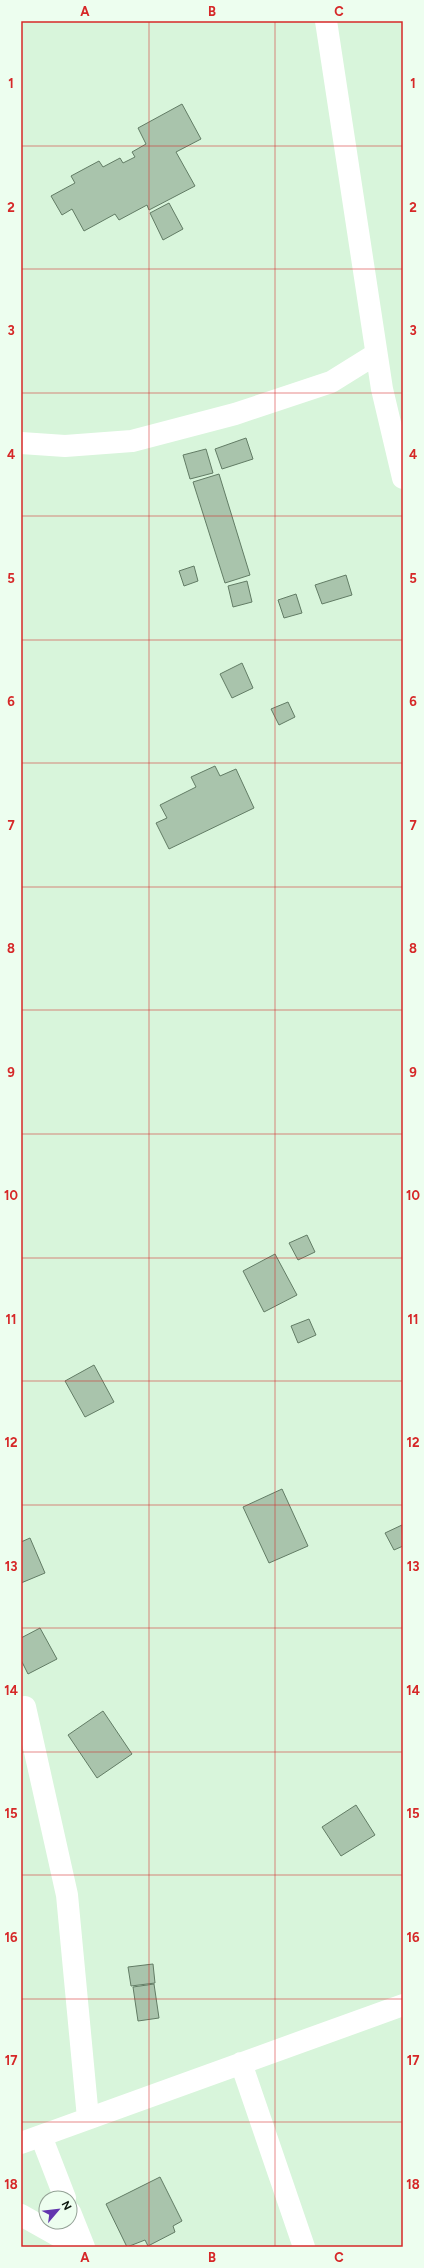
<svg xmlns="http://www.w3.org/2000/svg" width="424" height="2268" font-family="Figtree,sans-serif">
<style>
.building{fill:#a9c4ac;stroke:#627c65}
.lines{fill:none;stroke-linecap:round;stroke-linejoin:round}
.minor{stroke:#fff;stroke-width:22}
.grid{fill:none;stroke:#d62828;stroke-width:1;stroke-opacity:0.55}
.neatline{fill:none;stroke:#d62828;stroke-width:1.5}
.grid-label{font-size:13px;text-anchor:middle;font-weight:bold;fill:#d62828}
</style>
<rect width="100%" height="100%" fill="#d8f5db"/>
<path class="building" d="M182,104L201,139L176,152L195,186L149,210L147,205L119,220L115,214L84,231L72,209L62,215L51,196L75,183L71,176L99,161L103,167L120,158L123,163L135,157L132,152L146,144L138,128Z
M169,203L183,229L163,240L150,213Z
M246,438L253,459L222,469L215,449Z
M206,449L213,473L190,479L183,455Z
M219,474L250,575L225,583L193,482Z
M194,566L198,581L184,586L179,571Z
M346,575L352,595L322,604L315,585Z
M247,581L252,602L233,607L228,586Z
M296,594L302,613L284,618L278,600Z
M242,663L253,688L232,698L220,674Z
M288,702L295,717L279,725L271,709Z
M215,766L220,776L236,769L254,808L169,849L156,823L167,818L160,805L196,787L191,777Z
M307,1235L315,1252L298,1260L289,1243Z
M275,1254L297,1295L264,1312L243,1271Z
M309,1319L316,1335L298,1343L291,1326Z
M94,1365L114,1402L85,1417L65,1381Z
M282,1489L308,1546L269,1563L243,1507Z
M402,1525L403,1546L394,1550L385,1533Z
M30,1538L45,1573L21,1583V1542Z
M40,1628L57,1659L28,1674L21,1660V1638Z
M103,1711L132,1754L97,1778L68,1735Z
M356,1805L375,1835L341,1856L322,1827Z
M153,1964L155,1983L131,1986L128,1967Z
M154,1984L159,2018L138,2021L133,1987Z
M160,2177L182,2221L173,2226L175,2232L148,2246L145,2240L127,2247L106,2204Z"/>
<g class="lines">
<path class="minor" d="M326,21L382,389L403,478
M21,443L65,446L132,441L235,414L331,382L376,354
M25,1707L67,1895L88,2118
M241,2063L304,2247
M41,2136L65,2198
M21,2143L403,2005
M70,2212L84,2247
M21,2215L78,2247"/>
</g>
<path class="grid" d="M149,21V2247M275,21V2247M21,146H403M21,269H403M21,393H403M21,516H403M21,640H403M21,763H403M21,887H403M21,1010H403M21,1134H403M21,1258H403M21,1381H403M21,1505H403M21,1628H403M21,1752H403M21,1875H403M21,1999H403M21,2122H403"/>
<rect width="424" height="2268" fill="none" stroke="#edfeef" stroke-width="44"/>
<g transform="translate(58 2210) rotate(62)"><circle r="19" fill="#edfeef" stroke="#93a195"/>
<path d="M0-3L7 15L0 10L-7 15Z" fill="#6236ae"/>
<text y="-6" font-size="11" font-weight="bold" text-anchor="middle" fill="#0c160d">N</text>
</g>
<rect x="22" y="22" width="380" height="2224" class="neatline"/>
<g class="grid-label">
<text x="85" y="16">A</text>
<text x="212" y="16">B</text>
<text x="339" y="16">C</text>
<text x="11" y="88">1</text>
<text x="413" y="88">1</text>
<text x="11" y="212">2</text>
<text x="413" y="212">2</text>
<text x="11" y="335">3</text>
<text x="413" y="335">3</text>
<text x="11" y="459">4</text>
<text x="413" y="459">4</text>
<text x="11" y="583">5</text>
<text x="413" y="583">5</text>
<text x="11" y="706">6</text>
<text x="413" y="706">6</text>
<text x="11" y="830">7</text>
<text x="413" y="830">7</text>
<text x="11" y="953">8</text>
<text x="413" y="953">8</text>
<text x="11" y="1077">9</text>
<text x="413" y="1077">9</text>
<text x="11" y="1200">10</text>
<text x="413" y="1200">10</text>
<text x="11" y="1324">11</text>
<text x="413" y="1324">11</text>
<text x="11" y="1447">12</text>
<text x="413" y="1447">12</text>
<text x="11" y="1571">13</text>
<text x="413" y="1571">13</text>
<text x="11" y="1695">14</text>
<text x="413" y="1695">14</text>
<text x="11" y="1818">15</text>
<text x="413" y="1818">15</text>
<text x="11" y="1942">16</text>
<text x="413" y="1942">16</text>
<text x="11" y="2065">17</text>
<text x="413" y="2065">17</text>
<text x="11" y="2189">18</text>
<text x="413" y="2189">18</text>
<text x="85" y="2262">A</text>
<text x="212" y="2262">B</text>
<text x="339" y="2262">C</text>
</g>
</svg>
